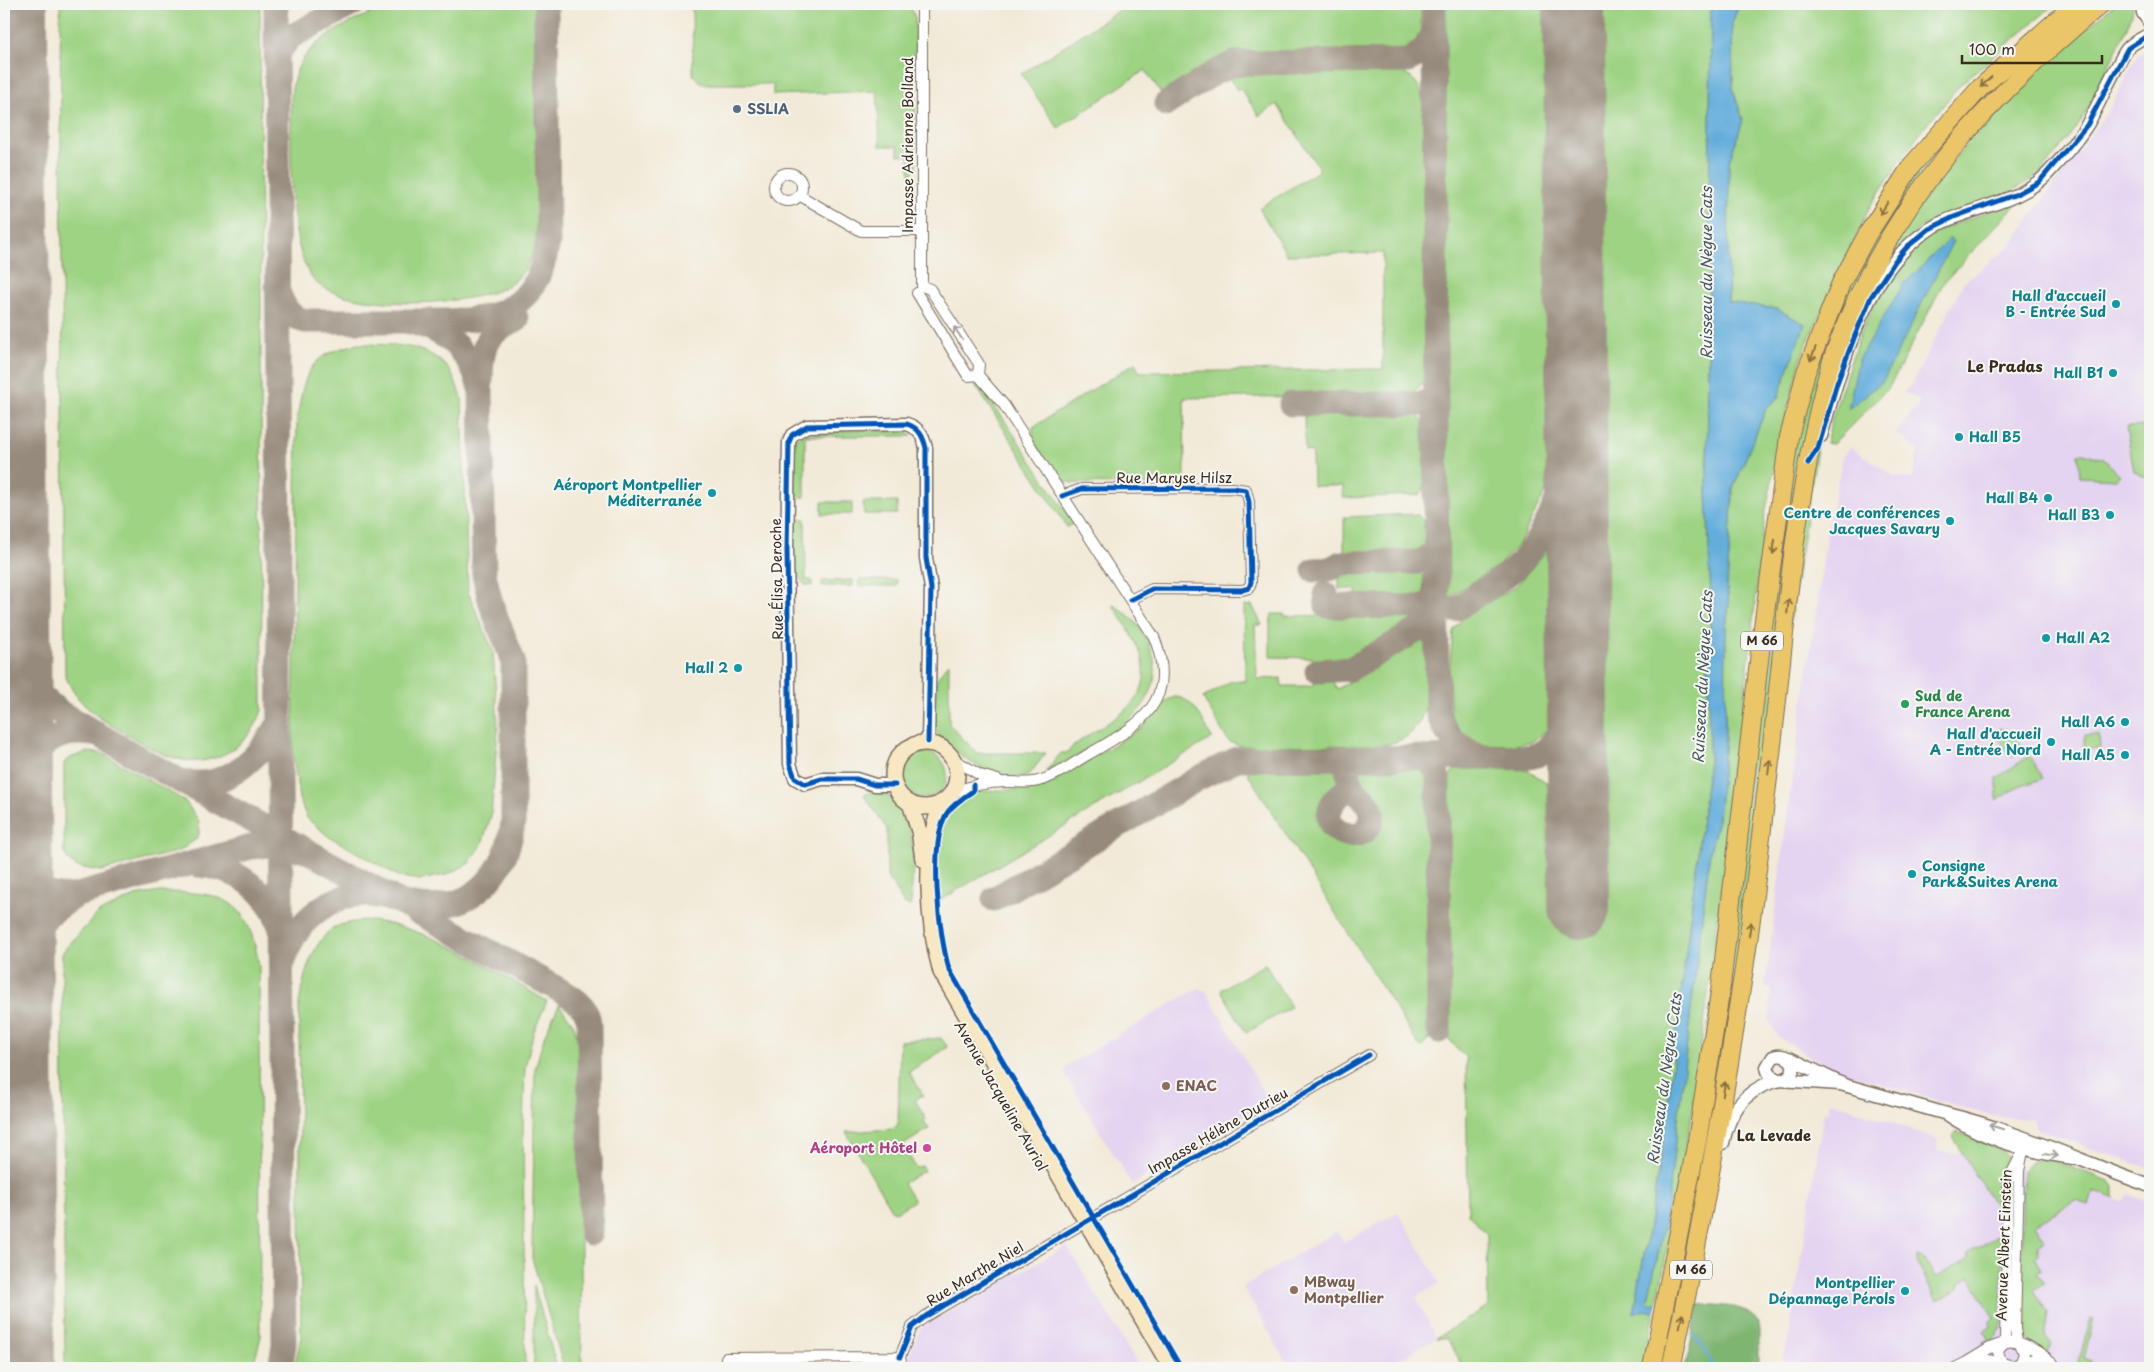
<svg xmlns="http://www.w3.org/2000/svg" width="2154" height="1372" font-family="'Playpen Sans',sans-serif">
<style>
.built{fill:#e4d3f1}
.green{fill:#9ed383;stroke:#6c7e50}
.forest{fill:#7eb571;stroke:#5c7048}
.water{fill:#64addc;stroke:#506c7d}
.lines{fill:none;stroke-linecap:round;stroke-linejoin:round}
.stream{stroke:#64addc;stroke-width:2.5}
.taxiway{stroke:#968a7b;stroke-width:25}
.runway{stroke:#968a7b;stroke-width:62}
.minor-casing{stroke:#7b6d5f;stroke-width:12}
.tertiary-casing{stroke:#7b6d5f;stroke-width:15}
.secondary-casing{stroke:#7b6d5f;stroke-width:18}
.trunk-casing{stroke:#7b6d5f;stroke-width:20}
.minor{stroke:#fff;stroke-width:10}
.tertiary{stroke:#fff;stroke-width:12}
.secondary{stroke:#f7e8c3;stroke-width:15}
.trunk{stroke:#eac669;stroke-width:18}
.quiet{stroke:#3fa3ea;stroke-width:4;stroke-dasharray:8 4;stroke-linecap:butt}
.cycleway-casing{stroke:#f6f6f2;stroke-width:8}
.cycleway{stroke:#0057b8;stroke-width:5}
.oneway{stroke:#8a7040}
.oneway2{stroke:#a79f9a}
.service-dot{fill:#5c6f8a;stroke:#f6f6f2;stroke-width:2}
.culture-dot{fill:#0f9aa8;stroke:#f6f6f2;stroke-width:2}
.leisure-dot{fill:#2e9e5b;stroke:#f6f6f2;stroke-width:2}
.education-dot{fill:#8d6e63;stroke:#f6f6f2;stroke-width:2}
.hotel-dot{fill:#d1479c;stroke:#f6f6f2;stroke-width:2}
.labels{text-anchor:middle;stroke-width:4;stroke-linejoin:round;paint-order:stroke}
.shield{fill:#f6f6f2;stroke:#73675e;stroke-width:1}
.shield-label{font-size:12px;font-weight:bold;fill:#3b2a1e}
.service-label{font-size:14px;font-weight:bold;fill:#4e5e75;stroke:#f6f6f2;text-anchor:start}
.street-label{font-size:14px;fill:#3b2a1e;stroke:#f6f6f2}
.culture-label{font-size:14px;font-weight:bold;fill:#0d838f;stroke:#f6f6f2;text-anchor:end}
.leisure-label{font-size:14px;font-weight:bold;fill:#27864d;stroke:#f6f6f2;text-anchor:start}
.education-label{font-size:14px;font-weight:bold;fill:#785e54;stroke:#f6f6f2;text-anchor:start}
.hotel-label{font-size:14px;font-weight:bold;fill:#b23c85;stroke:#f6f6f2;text-anchor:end}
.water-label{font-size:15px;font-style:italic;fill:#495860;stroke:#f6f6f2}
.neighbourhood-label{font-size:15px;font-weight:bold;fill:#3b2a1e;stroke:#f6f6f2}
</style>
<rect width="100%" height="100%" fill="#f6f6f2"/>
<filter id="ink" filterUnits="userSpaceOnUse"><feTurbulence type="fractalNoise" baseFrequency=".02" numOctaves="2"/><feDisplacementMap in="SourceGraphic" scale="10" xChannelSelector="R" yChannelSelector="G"/><feConvolveMatrix kernelMatrix="1 2 1 2 8 2 1 2 1" color-interpolation-filters="sRGB"/></filter>
<filter id="wash" filterUnits="userSpaceOnUse"><feTurbulence type="fractalNoise" baseFrequency=".0096" numOctaves="4" result="noise"/><feDisplacementMap in="SourceGraphic" scale="20" xChannelSelector="R" yChannelSelector="G"/><feGaussianBlur stdDeviation="1.12" result="paint"/><feColorMatrix in="noise" values="0 0 0 0 0 0 0 0 0 0 0 0 0 0 0 0 0 1.4 0 .05"/><feComposite in="paint" operator="in"/></filter>
<g filter="url(#wash)">
<rect width="100%" height="100%" fill="#f2ead8"/>
<path class="built" d="M2150,45V1169L2037,1129L2031,1119L1992,1116L1831,1069L1778,1037L1769,1020L1771,989L1765,986L1788,809L1827,532L1843,457L1850,447L1894,476L1913,479L1918,451L1896,433L1919,403V400L1904,392L1912,384L1964,282L2009,247L2110,108L2136,58Z
M1198,988L1206,991L1268,1100L1132,1185L1064,1072L1068,1065Z
M1830,1101L1938,1139L1937,1151L1958,1154L1960,1148L2123,1201L2128,1194L2150,1203V1368H1781L1789,1335L1824,1112H1828Z
M1398,1212L1440,1283L1416,1297L1436,1338L1384,1368H1290L1243,1287L1337,1231L1344,1242Z
M1067,1246L1140,1368H913L909,1357L920,1328Z"/>
<path class="green" d="M60,4H260L262,710C251,746 212,770 175,758C159,754 144,744 130,736C103,721 75,705 65,674Z
M389,4H538L539,219C537,242 532,265 515,281C485,308 337,313 312,278C286,242 292,148 291,103C291,41 342,28 389,4Z
M692,4H909L915,17L916,169L910,175L909,155H898V146H880L877,91L773,95V84H703L693,75Z
M1129,4H1421V35L1409,49L1398,52L1232,51L1213,60L1161,93L1145,70L1058,128L1021,74Z
M1445,4H1553L1555,462L1546,491L1519,544L1499,565L1449,597Z
M1596,4H1690L1693,8L1711,6L1707,489L1711,604L1708,670L1709,759L1664,1137L1634,1313L1645,1310L1655,1312L1642,1368H1464L1447,1338H1436L1488,1306L1487,1234L1468,1214L1466,1058L1446,1036L1445,783L1453,771L1461,768L1528,770L1546,782L1557,801L1558,908L1601,907Z
M1734,4H2055L1963,82L1918,135L1870,206L1803,352L1784,423L1765,514L1728,845L1690,1128L1657,1304L1647,1303L1666,1219L1710,851L1718,819L1725,738L1726,627L1729,604L1727,586L1733,489L1766,409L1779,397L1777,309L1728,302L1729,162L1743,120L1733,90L1732,23L1737,10Z
M2115,4H2133L2132,15L2123,37L2081,121L2040,174L2012,191L1921,227L1885,263L1914,212L1969,141L2049,59Z
M2060,25L1976,111L1835,336L1752,859L1724,1059L1664,1368H1658L1794,435L1835,309L1901,193L1971,106Z
M1396,70C1413,77 1420,82 1423,102L1424,382L1410,395L1184,398L1185,476L1175,485L1072,483L1059,480C1051,467 1030,444 1033,427L1135,363L1139,372L1383,369V253L1287,255L1259,208L1320,170L1277,104L1259,116L1240,88L1237,90L1228,76Z
M2021,199L1944,282L1890,386L1833,444L1826,443L1833,415L1860,334L1885,281L1917,246L1937,231Z
M358,344C391,345 427,342 449,370C455,378 458,390 462,399L468,592L493,651L498,728L491,816L481,847L468,864L446,875L420,880L400,877L328,836L307,818L299,799L293,753L297,419C305,372 307,355 358,344Z
M974,383L986,393L1074,524L1067,527Z
M1411,413L1417,414L1423,422L1424,487L1419,495L1343,498V486H1313L1312,452L1305,451L1304,415Z
M2150,426V477L2142,476L2134,471L2126,427Z
M853,430L909,432L912,436H805V497H790L794,439L804,434Z
M2083,453L2104,459L2120,475L2116,479L2080,477L2078,454Z
M822,502H852V514H822Z
M863,502H897V514H864Z
M1417,514L1424,521L1425,545L1418,552L1344,555V517Z
M790,519H805L806,580H812V586L805,585L791,568Z
M1556,531L1557,718L1546,731L1533,741L1515,745L1482,744L1465,737L1453,721L1451,714L1449,676L1453,631L1463,618L1516,586L1542,556Z
M1420,572L1423,575L1424,598L1357,600L1356,589H1339V573Z
M853,580V586H822V581Z
M859,580H897V586H859Z
M1113,605C1133,616 1141,626 1150,647C1177,711 1089,749 1045,772L1061,753H1066C1083,736 1104,727 1122,713C1166,678 1135,640 1113,605Z
M1252,605L1262,625H1255L1257,679L1281,678L1282,686H1314V676L1329,675L1337,689L1426,636C1426,678 1439,738 1382,745L1240,746L1228,741L1203,698L1231,681H1245L1244,606Z
M1272,614H1284L1285,616L1416,614L1414,619L1333,666H1314L1313,658L1270,657V625Z
M949,663V724L977,753H1046L1028,776C991,781 958,758 935,731C931,702 928,685 949,663Z
M1175,697C1195,698 1203,722 1212,738L941,900L934,901C934,870 931,835 948,807C952,801 960,796 966,792L1042,788L1140,729C1152,717 1158,701 1175,697Z
M2000,728L2012,734L2023,749L2012,757L2000,740Z
M2084,735H2099L2100,748L2084,749Z
M901 775a23 23 0 1 1 46 0a23 23 0 1 1-46 0Z
M88,752L101,753L185,801L199,821V834L195,840L179,851L101,871L77,867L68,860L64,852V763L72,757Z
M2029,756L2043,778L2019,787L1997,800V778Z
M1248,768H1339V787C1330,795 1319,807 1323,820C1338,877 1414,814 1361,786L1360,769L1415,768L1424,773L1431,786L1430,1037L1422,1047L1418,1044L1248,774Z
M878,789C923,816 912,861 911,906L904,904L887,877V829L864,795Z
M160,892C225,892 248,897 259,966L260,1341L252,1368H65L62,954L65,949L98,913L135,896Z
M363,920C430,925 490,969 547,1001L534,1031L525,1067L523,1125L525,1368H294L301,1338L299,1004C303,979 312,936 340,925C347,923 355,922 363,920Z
M1265,964L1291,1007L1246,1033L1221,990Z
M559,1005L573,1023L579,1044L582,1368H564L532,1258L535,1069L545,1034Z
M941,1038L948,1047L909,1072L923,1095L915,1100L926,1119L924,1121L929,1129L903,1145L916,1168L922,1166L924,1171L903,1183L914,1201L896,1212L891,1209L846,1132L893,1129L898,1124L900,1041Z
M1957,1132L2003,1151L2007,1156L2004,1180L2001,1329L1995,1338L1985,1345L1983,1342L1989,1339L1983,1330L1990,1326L1989,1322L1994,1318L1970,1277L1958,1284L1959,1288L1937,1301L1917,1262V1257L1925,1260L1936,1278L1969,1258L1967,1254L2001,1234L2002,1219L1953,1137Z
M2041,1159L2050,1160L2110,1181L2114,1187V1198L2093,1191L2089,1205L2075,1201L2035,1224L2045,1240L2038,1245V1255L2035,1257L2042,1270L2037,1273L2044,1284L2034,1290L2048,1313L2044,1338L2052,1344L2047,1354L2025,1340L2020,1332L2023,1171L2031,1162Z
M534,1285L557,1368H534Z
M2091,1318L2094,1319L2084,1358L2091,1361V1365L2104,1368L2077,1367Z"/>
<path class="forest" d="M1705,1304C1728,1307 1744,1304 1759,1322V1368H1685L1699,1305Z"/>
<path class="water" d="M1690,4H1734L1737,10L1732,23L1733,90L1743,120L1729,162L1728,302L1777,309L1805,324L1778,397L1766,409L1733,489L1727,586L1729,604L1726,627L1725,738L1718,819L1710,851L1666,1219L1647,1303L1657,1304L1655,1312L1645,1310L1634,1314L1664,1137L1709,759L1708,670L1711,604L1707,489L1711,7L1708,5L1692,8Z
M1949,239L1953,241L1883,381L1848,409L1859,358L1903,285Z"/>
<g class="lines">
<path class="stream" d="M1692,1335L1702,1344L1714,1368"/>
<path class="taxiway" d="M276,4C276,451 282,898 284,1345L280,1368
M1434,4L1437,709C1443,735 1458,747 1482,757
M276,60L279,51L290,37L353,4
M1166,104L1214,73L1237,63L1408,61L1424,50L1434,31
M277,288C282,304 289,318 305,321C341,321 376,321 412,321C479,321 535,324 548,242L546,4
M481,383C481,349 483,333 517,320
M1291,404H1422L1433,398L1436,392
M1314,570L1330,569L1341,563L1418,562L1431,557L1436,549
M1326,594L1327,606L1424,607L1432,604L1437,595
M1437,601L1444,610C1456,612 1468,601 1477,594C1493,585 1508,576 1520,563C1554,525 1570,469 1577,419
M20,646L29,677L42,697L61,713L155,767L565,993C578,1001 587,1007 589,1023L591,1233
M1317,671L1350,669L1418,630H1429L1437,641
M1331,757C1351,761 1345,772 1352,785C1357,796 1370,800 1372,813C1374,847 1318,838 1331,807C1334,797 1345,793 1351,784
M1416,757C1430,759 1436,766 1438,780L1439,1031
M21,778C38,744 57,727 98,735
M181,781C225,792 258,758 279,724
M4,856L21,822
M198,865C237,868 267,889 280,926
M21,867C36,889 49,900 77,895
M994,899L1199,778L1237,759L1504,757C1515,757 1529,759 1539,754C1564,741 1575,692 1578,667
M4,933L22,962
M285,958C295,921 332,891 371,895C388,897 403,904 420,906C475,911 507,872 513,822V661L491,604L484,574L481,392C471,351 445,328 404,321
M22,962L32,936L48,915L77,895L251,847L269,845L296,849
M24,1362L25,1368"/>
<path class="runway" d="M17,4L24,1368
M1574,4L1579,908"/>
</g>
</g>
<g filter="url(#ink)">
<g class="lines">
<defs>
<path id="minor" d="M922,4V286L930,289L979,364L978,375
M774 187a14 14 0 1 1 28 0a14 14 0 1 1-28 0Z
M799,195L861,231H922
M917,293L968,376L978,375
M1062,496L1082,489L1233,488L1246,490L1249,502L1251,582L1249,588L1242,590L1152,589L1130,600
M953,759L980,775L998,780
M952,793C970,785 988,782 1008,782C1018,782 1028,784 1038,781C1056,777 1073,763 1089,754C1139,725 1180,703 1154,637L1004,405L978,375
M2005,1342L2008,1180L2020,1157
M2017,1342L2015,1328L2019,1171L2025,1141
M2001,1344L1990,1348L1967,1362L1983,1359L2002,1363
M900,1357L912,1327L926,1316L1369,1055
M900,1357L902,1368
M726,1358L900,1357
M2018,1364L2033,1359L2053,1363C2041,1353 2005,1327 1998,1352L2002,1363L2014,1366L2021,1362L2024,1353L2020,1344
M1955,1368L1967,1362"/>
<path id="tertiary" d="M2142,4L2143,13L2150,23
M1821,436C1842,365 1869,255 1943,222C1978,206 2022,202 2049,172C2062,158 2076,142 2087,125C2098,106 2107,84 2118,65C2121,60 2124,52 2128,48C2133,42 2143,38 2150,34
M895,785H875L856,779H822L805,784L795,778L790,764L787,550L789,442L792,435L807,426L907,424C919,428 923,436 926,448V558L931,588L928,742
M1789,1058L1844,1085L1947,1114
M1723,1143C1729,1113 1743,1092 1772,1082C1779,1080 1786,1081 1790,1075C1800,1063 1785,1052 1773,1057L1767,1067C1768,1074 1772,1078 1779,1080L1840,1084
M2073,1158C2028,1152 1985,1140 1947,1114C2018,1131 2082,1162 2150,1186"/>
<path id="secondary" d="M893 775a32 32 0 1 1 64 0a32 32 0 1 1-64 0Z
M943,802C921,845 928,926 941,972L1171,1368
M910,803L919,831L923,859"/>
<path id="trunk" d="M1652,1368L1697,1141L1721,986L1763,627L1789,437L1806,372L1841,283L1867,235L1912,165L1980,88L2075,4
M1671,1368C1699,1241 1722,1111 1742,982C1754,907 1761,830 1771,754C1783,652 1790,548 1811,446C1819,410 1826,373 1840,339C1894,198 1987,99 2101,4"/>
</defs>
<use href="#minor" class="minor-casing"/>
<use href="#tertiary" class="tertiary-casing"/>
<use href="#secondary" class="secondary-casing"/>
<use href="#trunk" class="trunk-casing"/>
<use href="#minor" class="minor"/>
<use href="#tertiary" class="tertiary"/>
<use href="#secondary" class="secondary"/>
<use href="#trunk" class="trunk"/>
<path class="quiet" d="M2010,1367V1368"/>
<defs>
<path id="cycleway" d="M1808,463L1818,448L1837,383L1854,338L1871,297L1895,261L1907,247L1929,229L1954,217L2017,194L2039,182L2087,125L2128,48L2150,34
M1062,496L1082,489L1233,488L1246,490L1249,502L1251,582L1249,588L1242,590L1152,589L1130,600
M895,785H875L856,779H822L805,784L795,778L790,764L787,550L789,442L792,435L807,426L907,424C919,428 923,436 926,448V558L931,588L928,742
M973,785V791C964,797 953,804 947,813C928,843 939,936 949,969L1181,1368
M900,1357L912,1327L926,1316L1369,1055"/>
</defs>
<use href="#cycleway" class="cycleway-casing"/>
<use href="#cycleway" class="cycleway"/>
</g>
<defs><path id="oneway-shaft" d="M-6 0H5M1.5-3L5.5 0L1.5 3" fill="none" stroke-width="1.6" stroke-linecap="round" stroke-linejoin="round" transform="scale(1.25)"/></defs>
<g class="oneway">
<use href="#oneway-shaft" transform="translate(1986 82) rotate(137)"/>
<use href="#oneway-shaft" transform="translate(1884 208) rotate(122)"/>
<use href="#oneway-shaft" transform="translate(1813 354) rotate(111)"/>
<use href="#oneway-shaft" transform="translate(1774 547) rotate(98)"/>
<use href="#oneway-shaft" transform="translate(1788 606) rotate(-84)"/>
<use href="#oneway-shaft" transform="translate(1769 767) rotate(-83)"/>
<use href="#oneway-shaft" transform="translate(1750 929) rotate(-82)"/>
<use href="#oneway-shaft" transform="translate(1724 1089) rotate(-80)"/>
<use href="#oneway-shaft" transform="translate(1681 1321) rotate(-78)"/>
</g>
<g class="oneway2">
<use href="#oneway-shaft" transform="translate(958 333) rotate(-123)"/>
<use href="#oneway-shaft" transform="translate(1996 1127) rotate(-163)"/>
<use href="#oneway-shaft" transform="translate(2051 1155) rotate(8)"/>
</g>
</g>
<circle class="service-dot" cx="737" cy="109" r="5"/>
<g class="culture-dot">
<circle cx="2116" cy="304" r="5"/>
<circle cx="2113" cy="373" r="5"/>
<circle cx="1959" cy="437" r="5"/>
<circle cx="712" cy="493" r="5"/>
<circle cx="2048" cy="498" r="5"/>
<circle cx="2110" cy="515" r="5"/>
<circle cx="1950" cy="521" r="5"/>
<circle cx="2046" cy="638" r="5"/>
<circle cx="738" cy="668" r="5"/>
<circle cx="2125" cy="722" r="5"/>
<circle cx="2051" cy="742" r="5"/>
<circle cx="2125" cy="755" r="5"/>
<circle cx="1912" cy="874" r="5"/>
<circle cx="1905" cy="1291" r="5"/>
</g>
<circle class="leisure-dot" cx="1905" cy="704" r="5"/>
<g class="education-dot">
<circle cx="1166" cy="1086" r="5"/>
<circle cx="1294" cy="1290" r="5"/>
</g>
<circle class="hotel-dot" cx="927" cy="1148" r="5"/>
<g class="labels">
<g class="shield">
<rect x="1741" y="631.5" width="42" height="19" rx="4"/>
<rect x="1670" y="1260.5" width="42" height="19" rx="4"/>
</g>
<g class="shield-label">
<text x="1762" y="645">M 66</text>
<text x="1691" y="1274">M 66</text>
</g>
<g class="service-label">
<text x="747" y="114">SSLIA</text>
</g>
<g class="street-label">
<text transform="translate(908 145) rotate(-90)" y="5">Impasse Adrienne Bolland</text>
<text x="1174" y="483">Rue Maryse Hilsz</text>
<text transform="translate(777 579) rotate(-91)" y="5">Rue Élisa Deroche</text>
<text transform="translate(1001 1096) rotate(60)" y="5">Avenue Jacqueline Auriol</text>
<text transform="translate(1218 1131) rotate(-30)" y="5">Impasse Hélène Dutrieu</text>
<text transform="translate(2004 1245) rotate(-88)" y="5">Avenue Albert Einstein</text>
<text transform="translate(975 1274) rotate(-31)" y="5">Rue Marthe Niel</text>
</g>
<g class="culture-label">
<text x="2106" y="301">Hall d'accueil<tspan x="2106" dy="16">B - Entrée Sud</tspan></text>
<text x="2103" y="378">Hall B1</text>
<text x="1969" y="442" text-anchor="start">Hall B5</text>
<text x="702" y="490">Aéroport Montpellier<tspan x="702" dy="16">Méditerranée</tspan></text>
<text x="2038" y="503">Hall B4</text>
<text x="1940" y="518">Centre de conférences<tspan x="1940" dy="16">Jacques Savary</tspan></text>
<text x="2100" y="520">Hall B3</text>
<text x="2056" y="643" text-anchor="start">Hall A2</text>
<text x="728" y="673">Hall 2</text>
<text x="2115" y="727">Hall A6</text>
<text x="2041" y="739">Hall d'accueil<tspan x="2041" dy="16">A - Entrée Nord</tspan></text>
<text x="2115" y="760">Hall A5</text>
<text x="1922" y="871" text-anchor="start">Consigne<tspan x="1922" dy="16">Park&amp;Suites Arena</tspan></text>
<text x="1895" y="1288">Montpellier<tspan x="1895" dy="16">Dépannage Pérols</tspan></text>
</g>
<g class="leisure-label">
<text x="1915" y="701">Sud de<tspan x="1915" dy="16">France Arena</tspan></text>
</g>
<g class="education-label">
<text x="1176" y="1091">ENAC</text>
<text x="1304" y="1287">MBway<tspan x="1304" dy="16">Montpellier</tspan></text>
</g>
<g class="hotel-label">
<text x="917" y="1153">Aéroport Hôtel</text>
</g>
<g class="water-label">
<text transform="translate(1707 273) rotate(-90)" y="5">Ruisseau du Nègue Cats</text>
<text transform="translate(1703 677) rotate(-87)" y="5">Ruisseau du Nègue Cats</text>
<text transform="translate(1665 1079) rotate(-82)" y="5">Ruisseau du Nègue Cats</text>
</g>
<g class="neighbourhood-label">
<text x="2005" y="372">Le Pradas</text>
<text x="1774" y="1141">La Levade</text>
</g>
</g>
<rect width="2154" height="1372" fill="none" stroke="#f6f6f2" stroke-width="20"/>
<path d="M1962 55v8h140v-8" fill="none" stroke="#3b2a1e" stroke-width="2.5"/>
<text x="1969" y="55" font-size="15" fill="#3b2a1e" stroke="#f6f6f2" stroke-width="4" paint-order="stroke">100 m</text>
</svg>
